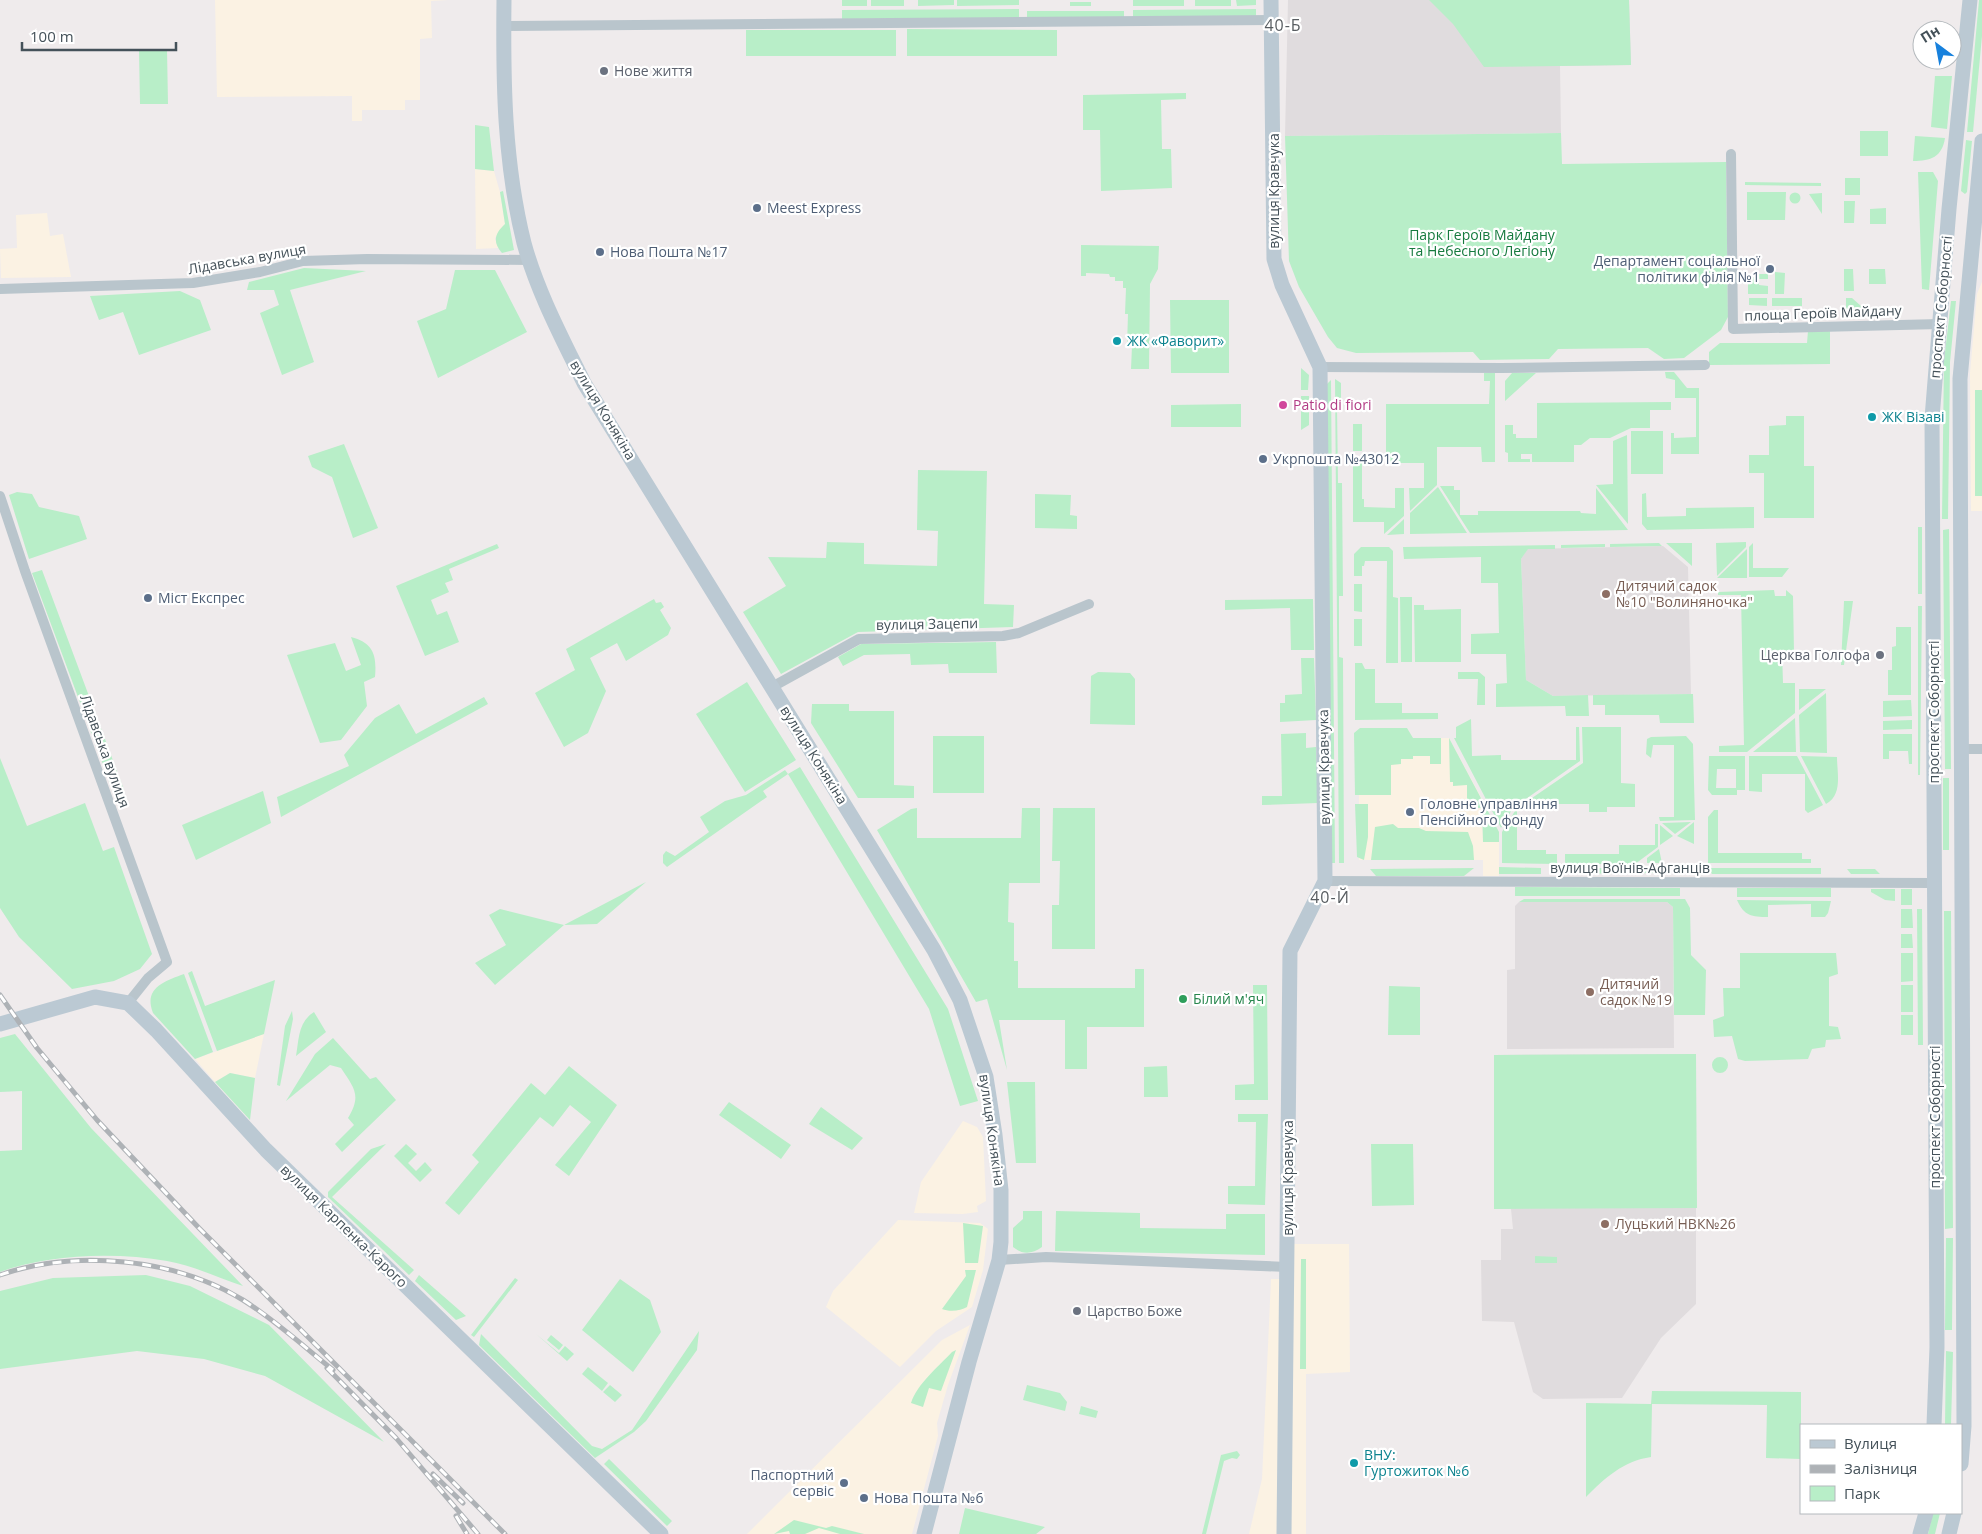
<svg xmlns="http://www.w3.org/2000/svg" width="1982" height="1534" font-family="'Open Sans',sans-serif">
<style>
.commercial{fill:#fbf2e3}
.education{fill:#e0dcde}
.green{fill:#b8eec8;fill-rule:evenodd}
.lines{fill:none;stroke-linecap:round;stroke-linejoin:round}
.street{stroke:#b9c5cc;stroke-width:10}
.secondary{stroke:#bbc9d3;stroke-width:15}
.rail-casing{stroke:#aeb2b6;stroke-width:5}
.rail{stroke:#fff;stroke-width:3;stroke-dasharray:9;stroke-linecap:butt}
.worship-dot{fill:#6b7280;stroke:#fff;stroke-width:2}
.service-dot{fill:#5c6f8a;stroke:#fff;stroke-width:2}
.culture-dot{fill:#0f9aa8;stroke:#fff;stroke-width:2}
.hotel-dot{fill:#d1479c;stroke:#fff;stroke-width:2}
.education-dot{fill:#8d6e63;stroke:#fff;stroke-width:2}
.leisure-dot{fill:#2e9e5b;stroke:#fff;stroke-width:2}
.labels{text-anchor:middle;stroke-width:4.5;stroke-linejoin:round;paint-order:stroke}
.worship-label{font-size:14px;fill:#5b616d;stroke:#fff;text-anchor:start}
.street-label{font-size:14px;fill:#445159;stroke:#fff}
.service-label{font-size:14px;fill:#4e5e75;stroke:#fff;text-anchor:start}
.park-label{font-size:14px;fill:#157a3e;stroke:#fff}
.culture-label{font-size:14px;fill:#0d838f;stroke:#fff;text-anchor:start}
.hotel-label{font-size:14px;fill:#b23c85;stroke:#fff;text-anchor:start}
.education-label{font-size:14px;fill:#785e54;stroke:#fff;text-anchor:start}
.leisure-label{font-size:14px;fill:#27864d;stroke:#fff;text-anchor:start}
.quarter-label{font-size:16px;letter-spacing:1px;fill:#585d61;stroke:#fff}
</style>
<rect width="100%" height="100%" fill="#efebec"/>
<path class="commercial" d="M215,0H448L431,1L432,38L420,39V100H405V110H362V121H352V96L217,97Z
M475,169L494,171L500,192L505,224L495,238L498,248L476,249Z
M47,213L50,236L63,234L71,277L1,278L0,249L17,248L16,215Z
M1982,282V511H1971L1970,373L1977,294Z
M1359,738H1449L1482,799L1483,842H1499V876H1483V860H1359Z
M264,1034L255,1078L230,1073L215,1082L195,1059Z
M963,1121L977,1127L983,1137L986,1201L977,1206L978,1212L963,1214L914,1213L921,1182Z
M898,1220L980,1223L988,1229L983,1270L972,1307L936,1331L900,1367L826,1307L833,1291Z
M1292,1244H1349L1350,1372L1306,1374V1534H1249L1262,1479L1271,1279H1292Z
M970,1325L948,1385L937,1423L938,1436L912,1534H747L942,1340Z"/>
<path class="education" d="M1288,0H1629L1631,65L1560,66L1561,133L1285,136Z
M1663,546L1688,567L1691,694L1553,696L1526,680L1521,559L1527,549Z
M1519,902H1667L1673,907L1674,1048L1507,1049V970L1515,969V906Z
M1696,1054V1304L1661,1338L1622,1398L1543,1399L1533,1392L1514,1322L1482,1321L1481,1260H1501V1229H1513L1511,1209H1494V1055Z"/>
<path class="green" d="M842,0H867V6H842Z
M871,0H904V6H871Z
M918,0H954V5L918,6Z
M957,0H1019V5L957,6Z
M1133,0H1184V6H1133Z
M1195,0H1231V6H1195Z
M1236,0H1256V5L1237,6Z
M1429,0H1629L1631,65L1484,67L1453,24Z
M1979,0H1982V36L1973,132H1967Z
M1070,2H1091V6H1070Z
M1019,9V18L842,19V10Z
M1256,9V16L1133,17V10Z
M1027,11H1124V17L1027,18Z
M907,29L1057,30V56H907Z
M746,30H896V56H746Z
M167,49L168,104H140L139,50Z
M1935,76H1952L1947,129L1931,127Z
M1186,93V99L1161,100L1162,149H1171L1172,188L1101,191L1100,130H1083V95Z
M475,125L489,127L494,171L475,169Z
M1860,131H1888V156H1860Z
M1561,133L1562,164L1726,162L1728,317L1721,330L1684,358L1664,359L1648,348L1558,349L1549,359L1480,360L1473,352L1356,353L1337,348L1328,337L1299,287L1289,261L1285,136Z
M1915,136L1945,138C1942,157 1931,161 1913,161Z
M1966,140L1972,141L1967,192L1965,194L1961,191Z
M1918,172H1933L1938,181L1929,290L1922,289Z
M1845,178H1860V195H1845Z
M1745,182L1821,183V186L1745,185Z
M503,191L514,250L502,253C492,242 495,233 505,224L500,192Z
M1747,192H1786L1785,220H1747Z
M1789.5 198a5.5 5.5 0 1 1 11 0a5.5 5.5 0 1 1-11 0Z
M1822,193V214L1809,194Z
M1844,201H1855L1854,223H1844Z
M1886,208V224H1870V209Z
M1081,245L1159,246L1158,269L1150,284L1149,369H1131L1132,346H1127L1128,314H1125L1126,288H1123V281H1115V277H1110L1109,274L1086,273V276H1081Z
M304,268L366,271L290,290L314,362L282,375L260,313L279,305L274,290H247L249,282Z
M1844,269H1853L1854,291H1844Z
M1869,269H1885L1886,284H1869Z
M455,270H495L527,332L438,378L417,321L446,309Z
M1775,272L1785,273L1784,294H1775Z
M1748,274H1768V279H1759V285L1768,286V294H1748Z
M180,291L200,300L211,330L139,355L123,312L99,320L90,296Z
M1749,298H1767V306L1749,305Z
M1772,298H1802V306H1772Z
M1846,298H1852L1861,306V318L1846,317Z
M1170,300H1229V373H1171Z
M1951,301H1956L1950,362L1948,519H1942L1944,361Z
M1808,331H1830V364L1709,365V352L1720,343H1807Z
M1301,368L1309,375L1308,390H1301Z
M1665,372H1674L1687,388H1699V454H1671V433H1674V438L1696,437V398H1675V380L1666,378Z
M1484,373H1495V462H1482L1481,447H1437V485L1410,511L1409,488H1424V463H1386V404H1489L1490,381H1484Z
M1512,373H1536L1505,401V381Z
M1335,379L1341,383V404L1337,405L1338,483H1342L1343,596H1339V657L1343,658L1344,863H1339Z
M1331,380L1335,863H1330L1327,384Z
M1975,390H1982V496H1975Z
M1301,396H1309V425L1301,430Z
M1671,402V410H1650V428H1631L1610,438H1590L1581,445H1574V462H1532V454H1521V459H1530V462H1508V453L1505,452V425H1513V434H1516V438H1537V403Z
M1241,404V427H1171V405Z
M1786,416H1804V466H1814V518H1764V473H1749V455H1769V426L1786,425Z
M1353,424H1362V451H1353Z
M1631,431H1663V474H1631Z
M1627,435L1628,524L1596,485L1613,484V441Z
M344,444L378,528L353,538L332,477L312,467L308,456Z
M1353,460H1362V499H1364V507L1395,508V488H1404V516L1384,534V522H1353Z
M918,470L987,471L984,604L1014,605L1013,627L858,632L781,674L743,612L786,586L768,557L826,558L827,542L864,543V564L937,566L938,531L917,530Z
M1440,486H1454V490H1460V515H1478V511H1580L1581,513L1596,514V488L1628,530L1470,533Z
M1438,487L1467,533L1410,534V513Z
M17,492L32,494L39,507L79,516L87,539L29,559L9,495Z
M1646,493L1647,517L1686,516V508L1754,507V528L1647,530L1642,524V494Z
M1035,494L1071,495L1070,515L1077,516V529L1035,528Z
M1404,519V534L1387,535Z
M1918,527H1922V594H1918Z
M1949,529L1951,769H1945L1943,530Z
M1746,542V547L1717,576L1716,543Z
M1659,543L1662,546L1610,547V544Z
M1666,543H1692V566Z
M1753,543V568H1789L1782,577H1749V547Z
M497,544L499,548L449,569L453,580L445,583L449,592L431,600L437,615L447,611L459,642L425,656L396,586Z
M1605,544V547L1561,548V545Z
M1555,545V549H1528L1521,559L1526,680L1553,696L1588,695L1589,716H1566L1565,706L1496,707V684L1507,683L1506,654H1471V634L1499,633L1498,583H1481V557L1404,559L1403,547Z
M1361,547H1389L1393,551V597L1398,598V663H1386L1387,561H1365L1364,566H1362V576H1354V554Z
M1747,549V578H1717Z
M42,570L124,790L114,794L32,573Z
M1354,584H1362V612L1354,611Z
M1774,590L1775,596H1786V590L1793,596L1794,652H1782L1783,683H1795V713L1747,752H1719V746L1744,745L1741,595H1718V592Z
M1400,597H1412V662H1401Z
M654,599L656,603L661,602L664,607L660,610L671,628L668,635L626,661L617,643L590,658L606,691L588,733L564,747L535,693L575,670L566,649Z
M1313,599L1314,650H1291L1290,608L1225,610V600Z
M1844,601H1853L1844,665H1841Z
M1414,605H1424V610L1461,609V662H1415Z
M1918,606H1922L1920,775H1918Z
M1354,619H1362V646H1354Z
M1896,627H1911V695H1888V670H1892V647L1896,646Z
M351,637C373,643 377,654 375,677L364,682L367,706L341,740L320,743L287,655L335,643L346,671L361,665Z
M996,642L997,673H949L948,664L911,665L910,654L864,655L843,666L838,657L861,644Z
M1301,658H1314L1316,720L1280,722V703H1285V695L1302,694Z
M1355,663H1362L1365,669H1375V703H1402V713H1438V719L1355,720Z
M1098,672L1130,673L1135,679V725L1090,724L1091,676Z
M1458,672H1479L1485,677V705H1477L1478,679H1458Z
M747,682L796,760L745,792L696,714Z
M1799,689H1826L1799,710Z
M1826,693L1827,753L1800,752L1799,715Z
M1693,694L1694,723H1660L1659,715H1605V705H1593V695Z
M484,697L488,704L281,817L277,797L349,766L344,755L375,718L399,704L416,734Z
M1911,700L1912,716L1883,717V701Z
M812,704H849V711H894V785L914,786V798H858L811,723Z
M1795,718L1796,752H1753Z
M1471,719L1472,756L1501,755V760H1576V727H1579L1580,761L1513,808L1501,828L1454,738H1456V727Z
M1912,720V729L1883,730V721Z
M1582,727H1621V783L1635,784V807H1607V812H1589V804H1547V807H1519L1583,763Z
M1360,728H1407L1413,738H1441V764H1430V756H1413V759H1401V764L1391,765V795H1355L1354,733Z
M1306,733V748L1316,747L1318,803L1262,805V796H1282L1281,734Z
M1883,734H1912V764H1909L1908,751H1889V759H1883Z
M933,736H984V793H933Z
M1686,736L1693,744L1695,820L1660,821L1659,817H1674V745H1653L1651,758L1646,754L1647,739L1651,737Z
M1449,738L1499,832V842H1483L1482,808H1467V785L1453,786V782H1450Z
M1709,756H1745V790H1737V795H1712L1708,790ZM1717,769H1736V788H1716Z
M1749,756H1797L1823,805L1808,813L1805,810V774H1762V792L1749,791Z
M1801,756L1837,757C1837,773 1843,795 1826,804Z
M0,758L27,826L85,803L103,851L114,847L152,954L140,969L114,981L72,989L19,937L0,908Z
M800,767L948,1009L978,1101L960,1106L929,1009L788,774L763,791L767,797L667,867L663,863V855L666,851L675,856L709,832L700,817L725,801L746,795L785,770L788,774Z
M1943,778H1949V850H1943Z
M263,791L271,823L196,860L182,825Z
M1355,804H1368V837L1364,860L1357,857Z
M917,808V838H1021L1022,808H1040V883H1009L1008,922L1014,923V961H1018V988H1135V969H1144V1027H1087V1069H1065V1020H999L1007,1070L987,999L976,1002L877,830L911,809Z
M1053,808H1095V949H1052V905H1059L1060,861H1052Z
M1714,810H1718V853H1802V859H1811V863H1708V817Z
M1515,811H1517V850H1546V854H1557V864L1502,863V832Z
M1691,822L1675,834L1662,823Z
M1694,822V844L1677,836Z
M1393,824L1398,828H1419L1426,831L1468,832L1473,846L1474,860H1371L1375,827Z
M1655,824H1658V847L1635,864H1565V854H1619V845H1655Z
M1660,825L1673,836L1660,845Z
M1659,849L1662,863H1647V858Z
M1499,867L1541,868V874H1499Z
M1474,868L1464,876H1376L1370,869Z
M1565,868H1654V873L1565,874Z
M1708,868H1821V874H1712Z
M1847,869H1875L1880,874H1851Z
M646,882L597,924L564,925L495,985L475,963L506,945L489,915L500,909L564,925Z
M1515,887L1680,888V896H1515Z
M1737,888H1831V897H1737Z
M1871,889H1895V901L1885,900L1871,892Z
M1901,889H1912V905H1901Z
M1524,899H1685L1690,908L1691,955L1706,970L1705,1015H1674L1673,907L1667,902H1519Z
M1737,900L1831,901L1828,913L1825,917H1811V904L1768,905V917C1752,917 1744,916 1737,900Z
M1901,909H1912L1913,928H1901Z
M1917,909H1922L1923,1045H1918Z
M1944,911H1951L1953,1228L1945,1229Z
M1901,934H1912L1913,948H1901Z
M1740,953H1836L1838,974L1829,977V1026L1838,1027L1841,1039L1826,1040L1825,1047L1812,1049L1808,1059L1745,1061L1738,1059L1732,1036L1714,1037L1713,1020L1724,1016L1723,988H1740Z
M1901,953H1913V981L1901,982Z
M192,971L205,1006L275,980L264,1034L217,1051L188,973Z
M184,974L213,1052L195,1059L153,1013C143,988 165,981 184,974Z
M1253,985H1267L1268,1100H1235V1085L1254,1084Z
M1901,985H1913V1012H1901Z
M1389,986L1420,987V1035H1388Z
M292,1011L293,1019L280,1086L277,1085L285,1026Z
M314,1012L326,1032L296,1056C299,1039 298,1022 314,1012Z
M1901,1015H1913V1035H1901Z
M15,1034L91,1128L243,1286C218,1278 192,1265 167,1261C115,1252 49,1254 0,1272V1151L22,1150V1091L0,1092V1038Z
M333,1038L370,1079L376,1077L396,1100L342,1152L335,1144L354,1125L348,1118C362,1095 354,1088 341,1068L330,1065L286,1101L315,1054Z
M1696,1054L1697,1208L1494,1209V1055Z
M1712 1065a8 8 0 1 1 16 0a8 8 0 1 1-16 0Z
M569,1066L617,1105L569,1176L555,1165L591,1122L570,1105L553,1127L540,1117L459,1215L445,1203L479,1162L472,1155L531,1083L545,1095Z
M1167,1066L1168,1097H1144V1067Z
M230,1073L255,1078L250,1120L215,1082Z
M1007,1082H1035L1036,1163H1016Z
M729,1102L791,1145L781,1159L719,1115Z
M821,1107L863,1138L852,1150L809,1124Z
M1238,1114H1268L1265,1205L1228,1204V1186H1255L1256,1122H1238Z
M386,1144L332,1197L414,1270L409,1275L328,1197V1192L371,1149Z
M406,1144L417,1154L408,1163L416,1171L425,1162L432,1170L420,1182L394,1156Z
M1371,1144H1413L1414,1205L1372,1206Z
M1023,1211H1042V1247C1032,1254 1023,1255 1013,1247V1228L1023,1219Z
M1056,1211L1140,1213V1228L1226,1229V1214H1265V1255L1055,1251Z
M963,1223L983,1226L978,1263H965Z
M1946,1238H1953L1952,1330H1945Z
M1535,1256L1557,1257V1263H1535Z
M1301,1259H1306V1369H1300Z
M965,1270H976L967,1307C961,1311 949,1312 942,1309L966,1276Z
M146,1275L190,1286L269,1325L384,1442L265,1376L204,1359L137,1351L0,1369V1291L53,1278Z
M419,1275L466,1316L456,1320L415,1281Z
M515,1278L518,1280L474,1337L471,1335Z
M620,1279L650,1300L661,1332L633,1372L582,1330Z
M699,1331L697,1350L646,1421L634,1432L595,1458L479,1345L481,1334L592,1446L602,1449L632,1430Z
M536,1334L559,1353L565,1346L574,1354L567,1361Z
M551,1335L563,1345L559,1350L547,1340Z
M956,1350L941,1391L929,1388L923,1407L911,1403C917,1384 939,1366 952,1352Z
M1946,1351L1953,1352L1951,1425H1945Z
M588,1367L608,1383L602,1391L582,1374Z
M610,1385L622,1395L615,1402L603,1392Z
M1027,1385L1060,1393L1067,1402L1065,1411L1023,1400Z
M1652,1391L1801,1392V1459L1766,1458L1767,1405L1652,1404L1651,1457C1623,1461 1605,1478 1586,1497V1403L1651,1404Z
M1081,1406L1098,1411L1096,1418L1079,1414Z
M1237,1451L1240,1455L1237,1459L1232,1458L1224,1461L1206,1534H1202L1221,1455Z
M609,1459L672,1521L667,1526L604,1464Z
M965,1508L1045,1527L1036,1534H959Z
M1933,1513H1940L1935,1534H1928Z
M794,1520L826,1528L832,1526L864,1534H840L819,1528L805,1534H790L789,1531L774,1534Z"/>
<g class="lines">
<path class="street" d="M503,26L1271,20
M1731,154L1733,329L1940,324
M0,289L193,283L260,272L303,261L367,259L530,260
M1320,367L1501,368L1705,365
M0,496L25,571L167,962L148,978L128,1003
M772,687L859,639L1003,636L1019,633L1089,604
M1961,749H1982
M1325,881L1934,883
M999,1260L1046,1257L1287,1267"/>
<path class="secondary" d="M504,0C503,81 504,163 524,243C537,291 562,338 584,383L934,950L960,1000L986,1077L995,1135L1001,1190V1242L999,1260L969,1362L924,1534
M1271,0L1274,259L1282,285L1320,367L1325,881L1290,951L1284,1534
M0,1024L95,997L128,1003L156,1030L266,1150L661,1534
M1934,1425L1937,1347L1932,418L1949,209L1970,0
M1961,1464L1964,1426L1960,379L1982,141
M1920,1534L1926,1513
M1949,1534L1954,1513"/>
<defs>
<path id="rail" d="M0,995L37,1048L97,1120L199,1228L505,1534
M0,1275C76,1249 174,1258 243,1300C275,1320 303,1346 333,1370
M327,1368L396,1438L478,1534
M433,1474L463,1503
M456,1516L467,1534"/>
</defs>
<use href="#rail" class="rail-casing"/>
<use href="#rail" class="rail"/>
</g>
<g class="worship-dot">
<circle cx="604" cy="71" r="5"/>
<circle cx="1880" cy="655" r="5"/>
<circle cx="1077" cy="1311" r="5"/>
</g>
<g class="service-dot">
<circle cx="757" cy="208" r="5"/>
<circle cx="600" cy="252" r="5"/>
<circle cx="1770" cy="269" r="5"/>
<circle cx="1263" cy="459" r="5"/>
<circle cx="148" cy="598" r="5"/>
<circle cx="1410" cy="812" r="5"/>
<circle cx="844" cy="1483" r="5"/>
<circle cx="864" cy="1498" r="5"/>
</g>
<g class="culture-dot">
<circle cx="1117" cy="341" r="5"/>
<circle cx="1872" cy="417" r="5"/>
<circle cx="1354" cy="1463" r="5"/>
</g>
<circle class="hotel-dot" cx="1283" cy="405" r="5"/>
<g class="education-dot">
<circle cx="1606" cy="594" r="5"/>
<circle cx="1590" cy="992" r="5"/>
<circle cx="1605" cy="1224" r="5"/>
</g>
<circle class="leisure-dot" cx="1183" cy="999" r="5"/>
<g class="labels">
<g class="worship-label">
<text x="614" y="76">Нове життя</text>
<text x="1870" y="660" text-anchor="end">Церква Голгофа</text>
<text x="1087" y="1316">Царство Боже</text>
</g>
<g class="street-label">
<text transform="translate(1274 191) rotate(-90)" y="5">вулиця Кравчука</text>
<text transform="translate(247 259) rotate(-10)" y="5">Лідавська вулиця</text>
<text transform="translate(1941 307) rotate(-85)" y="5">проспект Соборності</text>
<text transform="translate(1823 313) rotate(-2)" y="5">площа Героїв Майдану</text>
<text transform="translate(603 410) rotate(59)" y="5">вулиця Конякіна</text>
<text transform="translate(927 624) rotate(-1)" y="5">вулиця Зацепи</text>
<text transform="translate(1934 712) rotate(-90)" y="5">проспект Соборності</text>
<text transform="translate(105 751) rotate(70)" y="5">Лідавська вулиця</text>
<text transform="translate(814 755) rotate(58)" y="5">вулиця Конякіна</text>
<text transform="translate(1324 767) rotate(-91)" y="5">вулиця Кравчука</text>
<text x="1630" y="873">вулиця Воїнів-Афганців</text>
<text transform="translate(1935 1117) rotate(-90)" y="5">проспект Соборності</text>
<text transform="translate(992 1130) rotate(82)" y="5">вулиця Конякіна</text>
<text transform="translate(1288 1178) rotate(-90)" y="5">вулиця Кравчука</text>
<text transform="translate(344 1226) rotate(44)" y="5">вулиця Карпенка-Карого</text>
</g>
<g class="service-label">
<text x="767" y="213">Meest Express</text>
<text x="610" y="257">Нова Пошта №17</text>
<text x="1760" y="266" text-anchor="end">Департамент соціальної<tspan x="1760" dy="16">політики філія №1</tspan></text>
<text x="1273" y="464">Укрпошта №43012</text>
<text x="158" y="603">Міст Експрес</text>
<text x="1420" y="809">Головне управління<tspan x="1420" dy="16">Пенсійного фонду</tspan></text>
<text x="834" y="1480" text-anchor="end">Паспортний<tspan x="834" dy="16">сервіс</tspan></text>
<text x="874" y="1503">Нова Пошта №6</text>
</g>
<g class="park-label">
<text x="1482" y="240">Парк Героїв Майдану<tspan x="1482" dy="16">та Небесного Легіону</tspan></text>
</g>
<g class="culture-label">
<text x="1127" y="346">ЖК «Фаворит»</text>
<text x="1882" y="422">ЖК Візаві</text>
<text x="1364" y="1460">ВНУ:<tspan x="1364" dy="16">Гуртожиток №6</tspan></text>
</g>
<g class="hotel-label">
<text x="1293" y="410">Patio di fiori</text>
</g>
<g class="education-label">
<text x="1616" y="591">Дитячий садок<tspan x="1616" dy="16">№10 "Волиняночка"</tspan></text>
<text x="1600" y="989">Дитячий<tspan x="1600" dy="16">садок №19</tspan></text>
<text x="1615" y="1229">Луцький НВК№26</text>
</g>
<g class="leisure-label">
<text x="1193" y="1004">Білий м'яч</text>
</g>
<g class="quarter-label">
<text x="1283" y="31">40-Б</text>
<text x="1330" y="903">40-Й</text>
</g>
</g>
<rect x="1800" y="1424" width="162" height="90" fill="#ffffff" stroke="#b4b9bd"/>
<rect x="1810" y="1440" width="25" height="8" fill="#bbc9d3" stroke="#b4b9bd"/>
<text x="1844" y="1449" font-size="15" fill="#445159">Вулиця</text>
<rect x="1810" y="1465" width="25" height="8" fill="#aeb2b6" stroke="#b4b9bd"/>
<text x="1844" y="1474" font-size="15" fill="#445159">Залізниця</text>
<rect x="1810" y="1486" width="25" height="15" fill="#b8eec8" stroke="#b4b9bd"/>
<text x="1844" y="1499" font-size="15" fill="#445159">Парк</text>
<g transform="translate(1937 45) rotate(328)"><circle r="24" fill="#ffffff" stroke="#b4b9bd"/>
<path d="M0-4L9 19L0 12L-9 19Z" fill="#1781dd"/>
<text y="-8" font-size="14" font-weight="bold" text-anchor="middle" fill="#445159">Пн</text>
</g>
<path d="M22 42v8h154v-8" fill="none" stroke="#445159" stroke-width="2.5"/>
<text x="30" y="42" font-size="15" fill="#445159" stroke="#ffffff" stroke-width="4" paint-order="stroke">100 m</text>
</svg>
